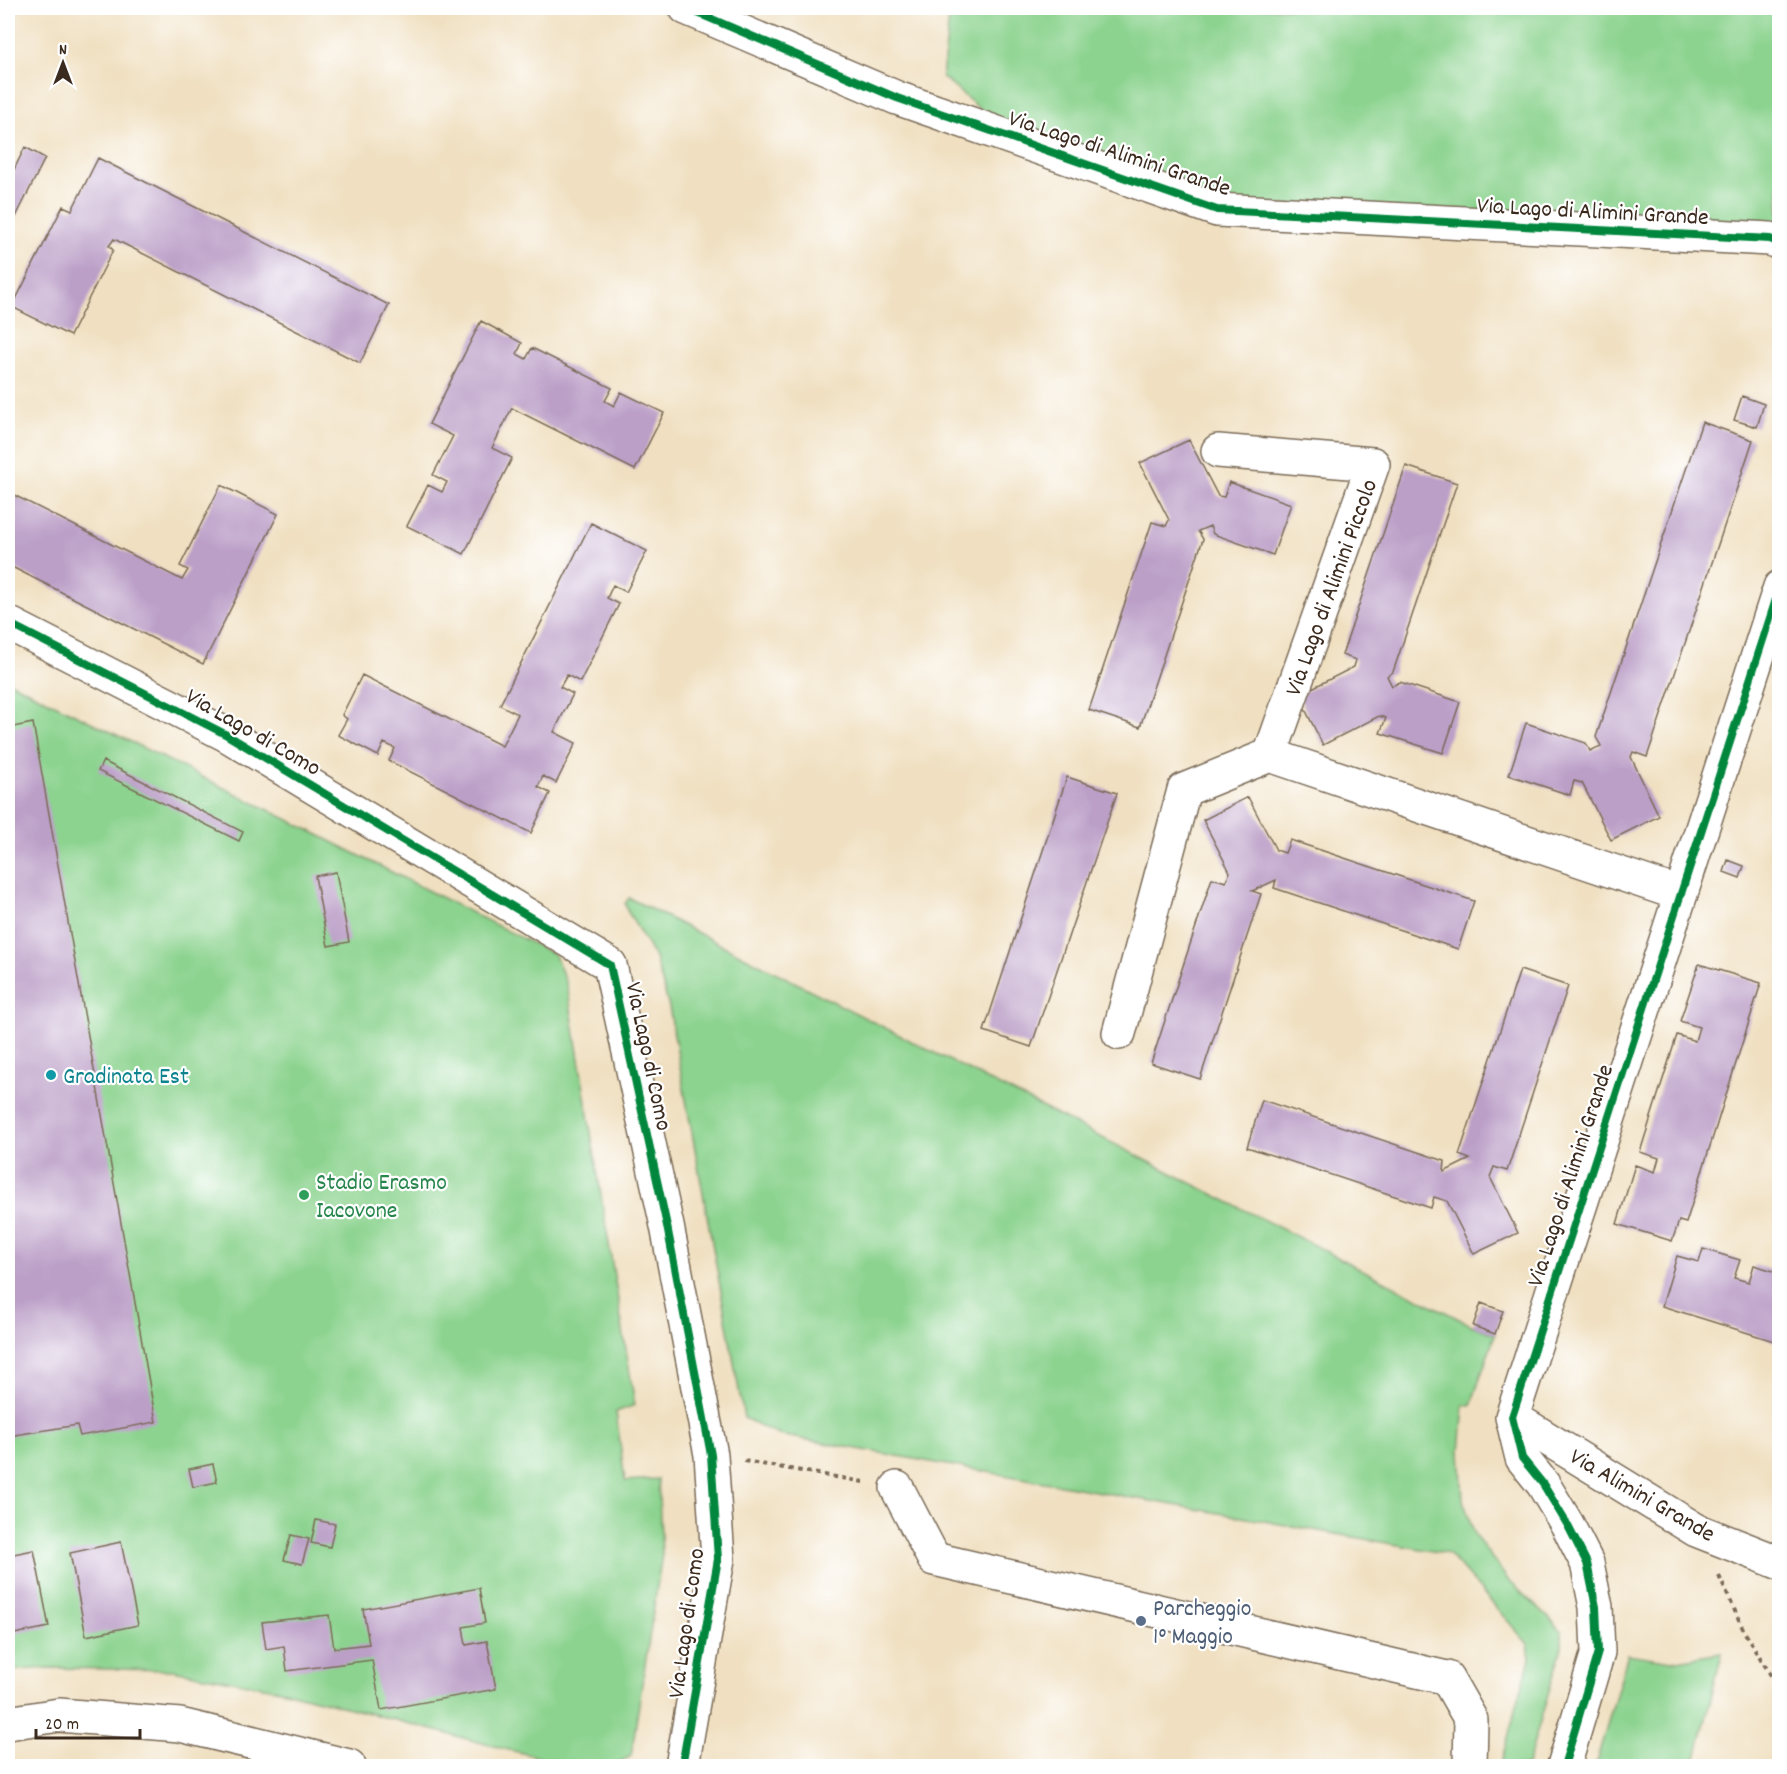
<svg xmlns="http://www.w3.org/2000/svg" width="1787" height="1774" font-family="Dekko,sans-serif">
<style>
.green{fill:#8bd38e;stroke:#637e56;stroke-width:1.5}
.building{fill:#bb9fc7}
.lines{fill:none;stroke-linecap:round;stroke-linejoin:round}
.minor-casing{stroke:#7a6a57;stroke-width:36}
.path{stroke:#7a6a57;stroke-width:4;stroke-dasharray:4.5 4.5;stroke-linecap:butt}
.minor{stroke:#fff;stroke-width:33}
.cycleway-casing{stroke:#fff;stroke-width:11}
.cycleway{stroke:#00873e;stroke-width:8}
.culture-dot{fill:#0f9aa8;stroke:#fff;stroke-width:2}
.leisure-dot{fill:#2e9e5b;stroke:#fff;stroke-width:2}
.service-dot{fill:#5c6f8a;stroke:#fff;stroke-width:2}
.labels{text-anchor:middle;stroke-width:4.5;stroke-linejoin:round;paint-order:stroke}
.street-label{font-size:24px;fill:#3b2a1e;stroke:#fff}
.culture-label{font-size:24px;fill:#0d838f;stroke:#fff;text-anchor:start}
.leisure-label{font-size:24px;fill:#27864d;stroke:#fff;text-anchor:start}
.service-label{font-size:24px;fill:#4e5e75;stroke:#fff;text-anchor:start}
</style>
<rect width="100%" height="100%" fill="#fff"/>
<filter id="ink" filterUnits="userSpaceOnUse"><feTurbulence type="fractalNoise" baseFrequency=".0167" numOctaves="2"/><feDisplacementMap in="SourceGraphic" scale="12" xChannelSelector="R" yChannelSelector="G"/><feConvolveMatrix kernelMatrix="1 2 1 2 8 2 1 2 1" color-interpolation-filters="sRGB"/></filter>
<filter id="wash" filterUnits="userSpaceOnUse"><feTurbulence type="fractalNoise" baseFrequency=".008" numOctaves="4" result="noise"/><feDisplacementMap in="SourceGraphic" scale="24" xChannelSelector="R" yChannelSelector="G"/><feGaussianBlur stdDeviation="1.35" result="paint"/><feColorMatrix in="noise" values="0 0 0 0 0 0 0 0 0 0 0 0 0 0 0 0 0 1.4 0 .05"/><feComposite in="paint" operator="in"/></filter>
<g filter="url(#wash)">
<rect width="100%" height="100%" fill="#f0e0c1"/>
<path class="green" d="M955,8H1779V231L1220,202L993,120L942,77L949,18Z
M8,681L295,823L555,955L567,985L635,1405L616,1412L625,1481L658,1479L662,1554L631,1756L614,1766H578L505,1749L285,1691L173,1670L48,1668L8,1671Z
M629,898L1473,1326L1495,1334L1471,1405H1464L1460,1451L1463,1500L1475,1535L1508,1580L1550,1619L1562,1632V1647L1527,1766H1500L1530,1659L1528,1644L1449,1554L779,1435L744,1418L669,1007L655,958L628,912L625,904Z
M1722,1653L1694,1766H1595L1628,1654L1672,1661Z"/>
<g id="blocks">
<path class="building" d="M25,147L45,158L8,233V182Z
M98,158L389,305L360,363L114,239L109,246L113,250L70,336L12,307L63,206L72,210Z
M481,321L522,343L517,354L526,359L532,348L612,388L605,401L614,406L621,392L664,413L635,470L512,408L492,448L512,458L464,554L407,526L428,485L442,492L447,482L433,475L453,436L429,424Z
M1742,396L1764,404L1757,427L1734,420Z
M1702,422L1753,440L1647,757L1633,752L1631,757L1659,816L1611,840L1582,783L1574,781L1570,795L1509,775L1526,723L1586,743L1590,751L1601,746L1596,737Z
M1189,440L1218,496L1224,497L1229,482L1291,504L1273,555L1213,534L1210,526L1198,531L1203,539L1140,727L1089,710L1152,522L1166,526L1169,520L1140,463Z
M1406,466L1457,483L1393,672L1387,676L1392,686L1400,682L1460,702L1443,753L1380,733L1386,718L1379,716L1323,745L1298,695L1354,667L1356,660L1342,655Z
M221,485L278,514L203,664L8,565V492L182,580L188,570L180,566Z
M591,523L647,551L626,592L613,585L607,598L619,604L580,682L567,675L560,687L573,694L554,732L576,743L556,783L543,776L538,787L550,793L531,833L389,761L395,748L384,743L378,756L338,735L347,719L342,715L362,675L502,746L518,714L500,705Z
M33,723L156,1422L80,1436L77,1425L8,1436V728Z
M103,761L243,832L239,841L98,771Z
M1067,777L1117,793L1031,1047L984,1031Z
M1248,797L1276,850L1285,853L1290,840L1474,901L1458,949L1274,888L1276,880L1252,891L1261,894L1200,1079L1151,1063L1212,878L1226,882L1230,872L1203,820Z
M1728,860L1744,866L1740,878L1724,872Z
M336,872L349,942L328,946L315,876Z
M1699,964L1761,983L1686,1223L1679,1221L1672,1241L1617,1224L1635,1165L1655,1172L1659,1158L1640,1152L1677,1035L1695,1041L1699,1027L1680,1021Z
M1520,970L1568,986L1507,1171L1494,1167L1490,1177L1518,1233L1474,1254L1447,1201L1434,1197L1431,1208L1247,1147L1262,1100L1445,1161L1444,1172L1470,1159L1459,1155Z
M1703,1249L1740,1260L1734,1278L1749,1282L1754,1265L1780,1273V1343L1662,1306L1677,1256L1699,1262Z
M1481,1303L1503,1311L1495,1334L1473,1326Z
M213,1464L217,1482L193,1487L189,1469Z
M316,1520L335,1524L330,1547L311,1543Z
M291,1535L309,1539L302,1564L284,1560Z
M121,1542L138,1625L86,1636L70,1553Z
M34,1550L49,1627L9,1635L8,1628V1555Z
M479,1588L485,1623L463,1627L466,1645L487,1641L496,1689L381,1710L372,1660L287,1671L284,1646L266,1649L262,1622L329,1615L334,1648L369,1644L363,1609Z"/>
</g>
</g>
<g filter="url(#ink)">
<use href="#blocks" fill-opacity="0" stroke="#7a6a57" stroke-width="1.5"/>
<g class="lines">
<defs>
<path id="minor" d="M686,8L897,98L1217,210L1770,239L1780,243
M8,623L227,735L610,965L667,1226L711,1455L718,1559L682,1766
M1270,755L1680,894
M1119,1033L1184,790L1270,755L1373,464L1218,451
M1512,1417L1696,1530L1780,1563
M897,1488L934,1559L1447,1678L1471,1720L1470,1766
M8,1723L59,1715L180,1725L349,1766
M1564,1766L1598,1652L1596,1607L1587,1563L1567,1524L1543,1484L1522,1458L1512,1417L1780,587"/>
</defs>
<use href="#minor" class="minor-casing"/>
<path class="path" d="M744,1461L864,1482
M1719,1576L1745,1633L1780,1690"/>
<use href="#minor" class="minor"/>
<defs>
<path id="cycleway" d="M686,8L897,98L1217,210L1770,239L1780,243
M8,623L227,735L610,965L667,1226L711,1455L718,1559L682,1766
M1564,1766L1598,1652L1596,1607L1587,1563L1567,1524L1543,1484L1522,1458L1512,1417L1780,587"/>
</defs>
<use href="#cycleway" class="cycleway-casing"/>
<use href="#cycleway" class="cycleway"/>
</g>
</g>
<circle class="culture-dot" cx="51" cy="1075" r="6"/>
<circle class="leisure-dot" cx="304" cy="1195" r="6"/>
<circle class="service-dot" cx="1141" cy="1621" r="6"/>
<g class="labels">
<g class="street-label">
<text transform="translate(1120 152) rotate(18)" y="8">Via Lago di Alimini Grande</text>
<text transform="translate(1593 210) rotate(3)" y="8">Via Lago di Alimini Grande</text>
<text transform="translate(1330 587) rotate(-70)" y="8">Via Lago di Alimini Piccolo</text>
<text transform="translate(254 731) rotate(30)" y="8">Via Lago di Como</text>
<text transform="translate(650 1056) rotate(78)" y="8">Via Lago di Como</text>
<text transform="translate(1569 1175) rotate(-72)" y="8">Via Lago di Alimini Grande</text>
<text transform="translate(1643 1494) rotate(30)" y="8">Via Alimini Grande</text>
<text transform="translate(685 1623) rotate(-82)" y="8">Via Lago di Como</text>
</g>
<g class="culture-label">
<text x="63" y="1083">Gradinata Est</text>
</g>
<g class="leisure-label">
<text x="316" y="1189">Stadio Erasmo<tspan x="316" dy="28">Iacovone</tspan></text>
</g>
<g class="service-label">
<text x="1153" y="1615">Parcheggio<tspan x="1153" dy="28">1° Maggio</tspan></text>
</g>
</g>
<rect width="1787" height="1774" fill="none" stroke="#fff" stroke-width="30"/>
<g transform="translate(63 63)" stroke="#ffffff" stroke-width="4.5" paint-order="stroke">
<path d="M0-4.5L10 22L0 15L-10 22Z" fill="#3b2a1e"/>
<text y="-9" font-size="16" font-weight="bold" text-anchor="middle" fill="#3b2a1e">N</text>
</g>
<path d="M36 1729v9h104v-9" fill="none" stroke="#3b2a1e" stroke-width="3"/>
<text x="45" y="1729" font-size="18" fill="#3b2a1e" stroke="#ffffff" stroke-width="4.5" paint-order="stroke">20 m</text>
</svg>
